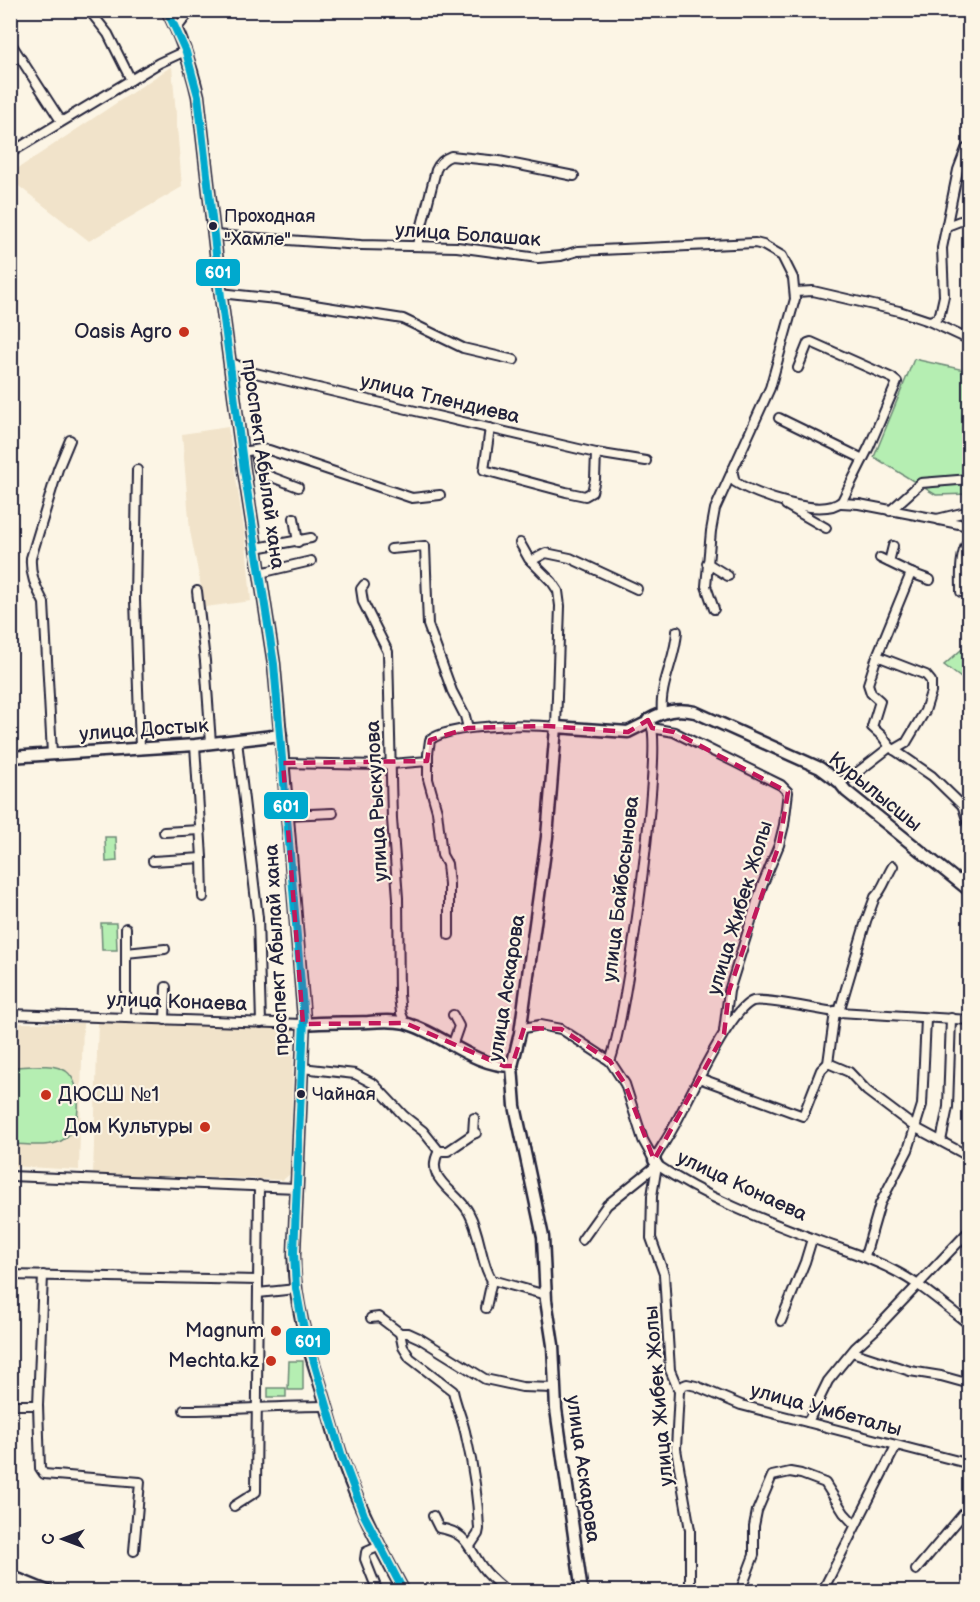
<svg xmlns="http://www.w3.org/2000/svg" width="980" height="1602" viewBox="0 0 980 1602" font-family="'Balsamiq Sans',sans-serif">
<rect width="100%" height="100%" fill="#fcf5e5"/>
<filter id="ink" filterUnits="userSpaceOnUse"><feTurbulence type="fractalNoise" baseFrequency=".0167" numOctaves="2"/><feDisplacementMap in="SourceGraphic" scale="12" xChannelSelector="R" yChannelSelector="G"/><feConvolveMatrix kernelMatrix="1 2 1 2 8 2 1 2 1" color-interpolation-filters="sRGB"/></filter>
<g filter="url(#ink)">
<g fill="#f1e3ca">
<path d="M172 66 182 187 89 241 11 180V173Z"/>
<path d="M228 427 246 542 251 601 205 607 190 531 182 434Z"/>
<path d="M98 1022 294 1028 290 1174 283 1180 93 1174Z"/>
<path d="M11 1023H83L79 1170 11 1166Z"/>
</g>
<g fill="#b5eeb2" stroke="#6c8876" stroke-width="1.5">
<path d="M914 359 969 371V494L936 495 874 457Z"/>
<path d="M969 643V684L944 665Z"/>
<path d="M105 837H116L117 861 106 862Z"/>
<path d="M101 923H116L117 950H102Z"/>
<path d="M11 1067C26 1067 52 1062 66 1071 84 1084 82 1131 61 1141 47 1148 26 1144 11 1144Z"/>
<path d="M289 1361H303V1390H288Z"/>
<rect x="268" y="1388" width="18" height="9"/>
</g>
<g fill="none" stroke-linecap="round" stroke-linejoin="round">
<g stroke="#22223b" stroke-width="12">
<g id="street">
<path d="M89 10 108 34 131 80"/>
<path d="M177 28 191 10"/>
<path d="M10 42 61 121"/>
<path d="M10 153 159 63 185 51"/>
<path d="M947 226 960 221 970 222"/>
<path d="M214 235 361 245 457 247 538 258 561 256 578 251 755 243 763 245 782 256 793 278 795 299 770 388 715 509 711 531 706 586 714 609"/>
<path d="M417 245 436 170C439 163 443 159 451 156L499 161 574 176"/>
<path d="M795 292 813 291 899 311 929 321 970 340"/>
<path d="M220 293 276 299 403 319 463 348 514 360"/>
<path d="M929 321 936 319 940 314 944 296 942 248 958 170 966 149 970 146"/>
<path d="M230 362 251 372 377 402 596 453 646 461"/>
<path d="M779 418 863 459"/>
<path d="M490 428 484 470 566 492 585 496 592 492 595 479 596 453"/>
<path d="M255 450 259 469 264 474 298 487"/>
<path d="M241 452 261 449 269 450 412 498 440 495"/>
<path d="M137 470 135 600 140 748"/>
<path d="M732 470 735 482C756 495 822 519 842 501L869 447 897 382 892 378 811 342 808 343 798 368"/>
<path d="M841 503 859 504 937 519 970 511"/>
<path d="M786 505 826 528"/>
<path d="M890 511 921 483 970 479"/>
<path d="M294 518 298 542"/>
<path d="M939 520 969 526 970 546"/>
<path d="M256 548 311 538"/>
<path d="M391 549 425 546 428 625 452 691 465 716 468 728"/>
<path d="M880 558 911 573 877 656 868 684 871 693 880 701 872 727 882 736 890 747 932 776 970 813"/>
<path d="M531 561 546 553 570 558 637 589"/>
<path d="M889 562 893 546"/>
<path d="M707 563 728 576"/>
<path d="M260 573 311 561"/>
<path d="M911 573 930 580"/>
<path d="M364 585 361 589 363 602 388 652 392 819 398 898 399 995 401 1013 405 1023"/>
<path d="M197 591 205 661 211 743"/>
<path d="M961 592C961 576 959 556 968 542"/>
<path d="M877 656 926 675 931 681V692L925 711 906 743 894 750"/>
<path d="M662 713C659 684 676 659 677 631"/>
<path d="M652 728 674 732 781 785 788 792 784 825 779 845 762 886 729 991 724 1031"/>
<path d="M237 741 258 918 261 1023"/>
<path d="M52 754 44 603C36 587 30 576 31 558L58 469 70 440"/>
<path d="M283 763 379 765 428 761"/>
<path d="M839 782 854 775 890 747"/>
<path d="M963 807 970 829"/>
<path d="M287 815 333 813"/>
<path d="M164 832 200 830"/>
<path d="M202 858 203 897"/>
<path d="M153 861 202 858 195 745"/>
<path d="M893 866C887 875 883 890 875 897L866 921 839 1012 970 1020"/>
<path d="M958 882 970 870"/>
<path d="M126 928V1018"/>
<path d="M449 935V884L447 864 442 855 437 811 428 779V754L430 740C450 724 530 724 556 727L560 606 558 591 552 582 529 559 520 543"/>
<path d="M126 953 165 949"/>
<path d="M10 1014 303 1024"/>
<path d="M165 1020 166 987"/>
<path d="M520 1033 524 1028 540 1025 561 1029 610 1061 625 1084 643 1140 654 1160C660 1149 667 1139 673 1128 687 1104 729 1009 753 1001 765 998 818 1010 835 1012L828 1063 821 1070 803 1116 699 1078"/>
<path d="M452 1046 459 1026 453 1015"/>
<path d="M610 1061C625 1027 663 751 651 724"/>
<path d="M828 1063 849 1072 867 1091 916 1128 970 1157"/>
<path d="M302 1068 355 1074 374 1084 404 1116 423 1131 439 1151C423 1180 457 1190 469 1213 481 1235 480 1262 492 1280L546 1295"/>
<path d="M473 1134 474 1118"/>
<path d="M941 1141 948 1107 951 1018"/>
<path d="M439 1151H448L473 1134 476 1133"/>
<path d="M657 1165 652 1196 651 1238 664 1274 670 1370 679 1391 676 1449 690 1530V1592"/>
<path d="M657 1165C704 1197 761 1219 814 1239 840 1249 866 1256 891 1269 920 1283 944 1305 970 1325"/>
<path d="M10 1176 297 1188"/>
<path d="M582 1240 607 1205 657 1165"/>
<path d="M865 1256 880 1204 908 1150 922 1105 926 1019"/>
<path d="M10 1275 258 1280"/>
<path d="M43 1275 38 1405 40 1468 44 1474 140 1482 134 1551"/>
<path d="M258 1293 296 1289"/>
<path d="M486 1308 492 1280"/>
<path d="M371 1318 379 1317 400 1333 403 1347 410 1358 453 1391C456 1406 463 1420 466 1436 473 1466 478 1498 479 1529L478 1534 470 1546"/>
<path d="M781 1321 805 1262 812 1239"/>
<path d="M400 1333H408L419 1338 485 1379 522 1387 554 1388"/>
<path d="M852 1352 910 1371 941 1376 970 1384"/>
<path d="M679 1391 682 1386 687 1384 696 1386 741 1405 970 1464"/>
<path d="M10 1405H38"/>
<path d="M184 1410C232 1410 278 1406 326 1406"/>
<path d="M808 1422 828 1381 855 1348 876 1329 970 1230"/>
<path d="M234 1506 256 1492 259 1185"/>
<path d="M433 1516 439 1528C465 1532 467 1544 480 1564 487 1575 498 1584 508 1592"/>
<path d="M916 1570 970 1506"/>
<path d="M378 1592 365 1559 366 1552 380 1546"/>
<path d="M740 1592 754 1555V1526L757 1511 772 1476 790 1472 801 1474 825 1483 844 1513 855 1525"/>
<path d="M822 1592 896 1446"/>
</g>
</g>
<g stroke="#22223b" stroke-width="15">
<g id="secondary">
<path d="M167 10C182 38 191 66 198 96L221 297 244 470 274 664 283 763 304 1019 294 1253C293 1300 307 1343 321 1387 329 1414 336 1441 345 1467 360 1510 382 1552 404 1592"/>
<path d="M648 720C664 711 677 708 695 712L820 768 839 782 846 791 970 891"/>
<path d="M10 757 195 745 281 735"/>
<path d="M835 1012H839"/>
<path d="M303 1024C325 1022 347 1023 368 1022 381 1021 393 1020 405 1023 442 1033 472 1066 512 1066"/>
<path d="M654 1160 657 1165"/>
<path d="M10 1576 49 1592"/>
<path d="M582 1592 556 1409 553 1345 546 1300 543 1237 515 1106 512 1066 520 1033 547 837 556 727 628 732 644 724"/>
</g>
</g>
<use href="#street" stroke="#fcf5e5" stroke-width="8"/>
<use href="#secondary" stroke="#fcf5e5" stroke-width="10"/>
<g stroke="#fcf5e5" stroke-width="12">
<path id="bus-1" d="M167 10 186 52 198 96 221 297 244 470 274 664 304 1019 294 1253 296 1288 302 1321 342 1457 364 1515 404 1592"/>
</g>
<use href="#bus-1" stroke="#00a9ce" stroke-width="8"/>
</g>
</g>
<path fill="#c2185b" fill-opacity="0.2" stroke="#c2185b" stroke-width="4.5" stroke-dasharray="12 8" stroke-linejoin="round" d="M648 720 652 728 674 732 788 792 779 845 729 991 724 1034 654 1160 625 1084 610 1061 561 1029 524 1028 512 1066H504L405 1023 303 1024 283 763 427 761 430 740 468 728 547 726 628 732Z"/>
<g fill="#22223b" stroke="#fcf5e5" stroke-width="2">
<circle cx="213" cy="226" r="5"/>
<circle cx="301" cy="1094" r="5"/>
</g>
<g fill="#c8321e" stroke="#fcf5e5" stroke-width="2">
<circle cx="184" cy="332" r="6"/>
<circle cx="46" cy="1095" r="6"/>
<circle cx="205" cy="1127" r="6"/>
<circle cx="276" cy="1331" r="6"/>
<circle cx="271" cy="1361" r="6"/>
</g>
<g text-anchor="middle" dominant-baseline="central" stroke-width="4.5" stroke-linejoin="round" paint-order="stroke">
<g font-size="18" fill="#22223b" stroke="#fcf5e5" text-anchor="start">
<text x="224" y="216">Проходная<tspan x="224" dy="23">"Хамле"</tspan></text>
<text x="312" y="1094">Чайная</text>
</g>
<g font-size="20" fill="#22223b" stroke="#fcf5e5">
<text transform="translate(468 235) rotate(4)">улица Болашак</text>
<text transform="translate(440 399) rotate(13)">улица Тлендиева</text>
<text transform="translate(263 464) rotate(82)">проспект Абылай хана</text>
<text transform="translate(144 730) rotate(-4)">улица Достык</text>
<text transform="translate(875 792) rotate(39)">Курылысшы</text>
<text transform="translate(377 801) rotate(-93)">улица Рыскулова</text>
<text transform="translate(621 889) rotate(-83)">улица Байбосынова</text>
<text transform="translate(740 908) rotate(-73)">улица Жибек Жолы</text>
<text transform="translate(277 950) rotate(-93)">проспект Абылай хана</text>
<text transform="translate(507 988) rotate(-81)">улица Аскарова</text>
<text transform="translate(177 1002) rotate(2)">улица Конаева</text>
<text transform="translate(742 1186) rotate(25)">улица Конаева</text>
<text transform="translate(659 1396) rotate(-95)">улица Жибек Жолы</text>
<text transform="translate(826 1410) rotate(15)">улица Умбеталы</text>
<text transform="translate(583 1469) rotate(82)">улица Аскарова</text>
</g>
<g font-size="20" fill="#22223b" stroke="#fcf5e5" text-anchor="end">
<text x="172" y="332">Oasis Agro</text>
<text x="58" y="1095" text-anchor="start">ДЮСШ №1</text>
<text x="193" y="1127">Дом Культуры</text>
<text x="264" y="1331">Magnum</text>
<text x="259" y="1361">Mechta.kz</text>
</g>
</g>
<g stroke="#fcf5e5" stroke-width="2">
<rect x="195" y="258" width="46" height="29" rx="6" fill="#00a9ce"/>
<rect x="263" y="791" width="46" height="29" rx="6" fill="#00a9ce"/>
<rect x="285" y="1327" width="46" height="29" rx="6" fill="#00a9ce"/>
</g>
<g font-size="16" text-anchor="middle" font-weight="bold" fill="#fff">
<text x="218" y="278">601</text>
<text x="286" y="812">601</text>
<text x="308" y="1347">601</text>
</g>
<rect width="980" height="1602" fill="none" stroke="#fcf5e5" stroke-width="36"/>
<rect x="18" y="18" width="944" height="1566" fill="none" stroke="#22223b" stroke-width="2" filter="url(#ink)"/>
<g transform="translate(63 1539) rotate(270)" stroke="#fcf5e5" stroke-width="4.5" paint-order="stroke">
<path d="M0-4.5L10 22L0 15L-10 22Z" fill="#22223b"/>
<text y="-9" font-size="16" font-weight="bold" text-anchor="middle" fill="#22223b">С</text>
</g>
</svg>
